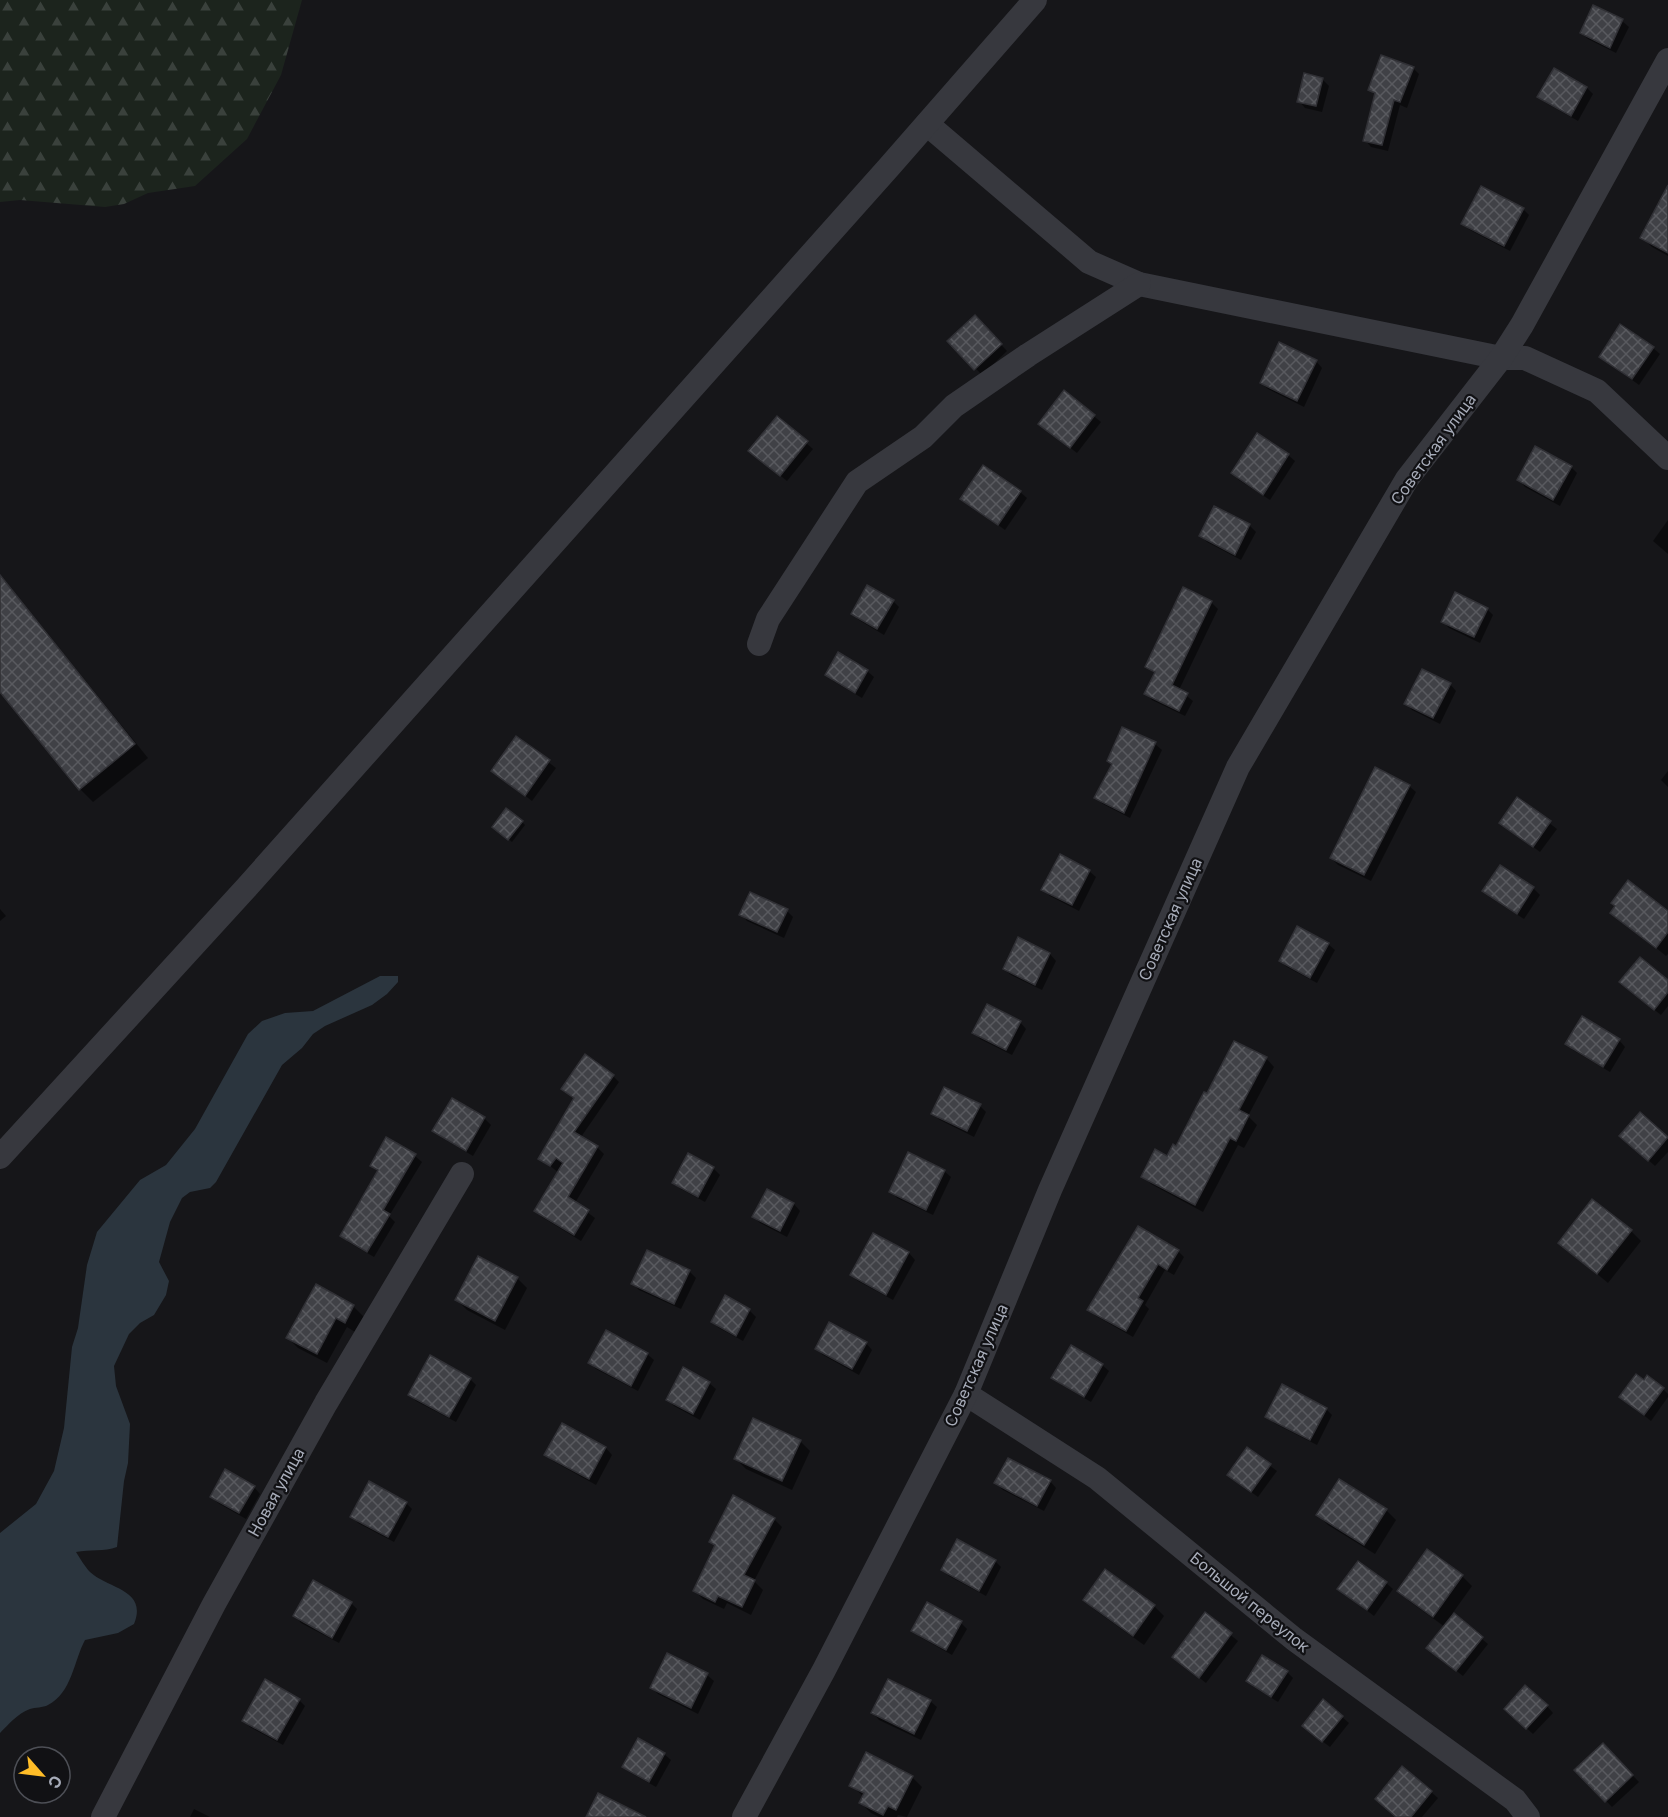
<svg xmlns="http://www.w3.org/2000/svg" width="1668" height="1817" viewBox="0 0 1668 1817" font-family="Inter,sans-serif">
<defs>
<pattern id="forest-firs" width="22" height="20" patternUnits="userSpaceOnUse" patternTransform="scale(1.5)"><rect width="22" height="20" fill="#1c241d"/><path d="M5 1l3.5 6h-7zM16 11l3.5 6h-7z" fill="#3a413c"/></pattern>
<pattern id="building-cross-hatch" width="8" height="8" patternUnits="userSpaceOnUse" patternTransform="scale(1.5)"><rect width="8" height="8" fill="#404146"/><path d="M0 0l8 8M0 8l8-8" fill="none" stroke="#595a5f"/></pattern>
</defs>
<rect width="100%" height="100%" fill="#161619"/>
<path fill="url(#forest-firs)" d="M0 0H302L281 75 247 139 195 186 148 193 124 204 105 207 20 200 0 202Z"/>
<path fill="#2b353e" d="M380 976H398V982L387 994 372 1005 325 1026 313 1034 302 1048 282 1065 216 1182 210 1188 190 1192 182 1198 170 1222 159 1262 169 1281 166 1295 154 1315 140 1323 129 1334 114 1366 116 1386 130 1424 128 1463 124 1481 117 1547C104 1552 90 1549 76 1552 80 1558 85 1567 90 1572 108 1589 148 1589 134 1624L118 1633 85 1640C74 1660 72 1693 48 1705 43 1708 35 1707 30 1709 17 1714 9 1724 0 1733V1533L36 1504 54 1471 64 1428 72 1347 78 1328 87 1265 97 1232 140 1180 166 1165 195 1129 248 1034 262 1021 285 1013 313 1011Z"/>
<g fill="#0007">
<path d="M1622 21 1629 27 1616 53 1588 39 1581 33Z"/>
<path d="M1413 68 1419 74 1407 108 1400 105 1388 151 1371 147 1365 140 1376 96 1370 90Z"/>
<path d="M1554 70 1587 88 1593 94 1578 121 1546 103 1539 97Z"/>
<path d="M1322 79 1329 86 1322 112 1305 108 1299 101Z"/>
<path d="M1668 189V256L1652 247 1642 237Z"/>
<path d="M1523 209 1529 215 1510 251 1470 230 1463 224Z"/>
<path d="M975 317 1007 351 982 375 949 341Z"/>
<path d="M1653 348 1660 354 1639 385 1601 357Z"/>
<path d="M1316 361 1322 368 1304 407 1268 389 1261 383Z"/>
<path d="M1064 392 1101 422 1077 453 1047 430Z"/>
<path d="M777 418 813 449 787 481 757 457Z"/>
<path d="M1288 455 1295 461 1270 500 1239 480 1233 473Z"/>
<path d="M1571 467 1577 473 1560 506 1525 487 1519 480Z"/>
<path d="M1020 492 1027 498 1005 530 962 499Z"/>
<path d="M1215 508 1250 526 1256 532 1241 560 1207 542 1201 536Z"/>
<path d="M1668 520V554L1653 541Z"/>
<path d="M0 575 148 758 93 802 80 789 0 689Z"/>
<path d="M1184 589 1212 603 1218 609 1179 690 1193 701 1185 716 1152 700 1146 693 1156 674 1147 667Z"/>
<path d="M893 601 899 607 884 635 859 620 853 614Z"/>
<path d="M1487 609 1493 615 1480 643 1449 628 1443 622Z"/>
<path d="M867 671 874 677 862 698 833 681 826 674Z"/>
<path d="M1450 684 1456 691 1440 724 1412 710 1406 703Z"/>
<path d="M517 738 556 768 532 801 493 771Z"/>
<path d="M1155 744 1162 750 1130 818 1103 804 1096 798 1113 765 1109 761Z"/>
<path d="M1668 771V787L1661 780Z"/>
<path d="M1409 786 1416 792 1371 881 1338 865 1331 858Z"/>
<path d="M1518 799 1557 829 1540 852 1501 823Z"/>
<path d="M522 822 525 825 512 842 497 830Z"/>
<path d="M1500 867 1533 888 1540 895 1524 919 1491 898 1484 891Z"/>
<path d="M1089 871 1096 877 1079 911 1050 896 1043 889Z"/>
<path d="M0 909 6 916 0 921Z"/>
<path d="M787 911 793 917 784 938 747 921 741 914Z"/>
<path d="M1612 912 1668 913V954L1666 956Z"/>
<path d="M1019 939 1050 954 1056 961 1042 990 1011 975 1004 969Z"/>
<path d="M1328 944 1335 950 1317 983 1287 967 1280 961Z"/>
<path d="M1668 981V1006L1661 1015 1628 989Z"/>
<path d="M1020 1022 1026 1029 1012 1055 980 1039 974 1032Z"/>
<path d="M1619 1040 1625 1047 1610 1072 1573 1050 1567 1044Z"/>
<path d="M1266 1058 1274 1067 1248 1116 1257 1125 1244 1148 1238 1145 1203 1212 1151 1184 1143 1176 1168 1158 1177 1148 1208 1095Z"/>
<path d="M613 1076 619 1082 581 1137 597 1147 604 1154 575 1203 595 1218 581 1241 542 1217 535 1211 559 1173 540 1158 576 1100 562 1088Z"/>
<path d="M452 1100 484 1118 491 1125 473 1156 441 1137 434 1131Z"/>
<path d="M980 1106 986 1112 974 1137 940 1120 933 1114Z"/>
<path d="M1640 1114 1668 1139V1152L1655 1166 1628 1142Z"/>
<path d="M387 1139 415 1156 422 1162 389 1216 395 1222 374 1257 348 1242 342 1235 379 1172 372 1165Z"/>
<path d="M689 1155 713 1168 720 1175 705 1202 681 1189 674 1183Z"/>
<path d="M944 1171 951 1177 933 1215 897 1198 891 1191Z"/>
<path d="M767 1191 794 1204 800 1211 787 1237 760 1223 754 1217Z"/>
<path d="M1631 1231 1641 1241 1608 1283 1560 1243Z"/>
<path d="M874 1235 909 1253 915 1260 893 1300 858 1281 852 1275Z"/>
<path d="M1178 1251 1184 1257 1174 1275 1165 1270 1145 1305 1149 1309 1133 1337 1096 1316 1089 1309Z"/>
<path d="M689 1271 696 1278 681 1309 639 1290 633 1284Z"/>
<path d="M517 1278 527 1288 505 1330 467 1310 457 1300Z"/>
<path d="M316 1286 354 1307 364 1317 355 1332 347 1327 327 1363 298 1348 288 1338Z"/>
<path d="M749 1310 756 1317 743 1341 719 1328 712 1322Z"/>
<path d="M866 1343 872 1350 859 1375 823 1355 817 1349Z"/>
<path d="M647 1354 654 1360 638 1391 596 1369 590 1363Z"/>
<path d="M1102 1365 1109 1371 1091 1402 1060 1384 1053 1378Z"/>
<path d="M470 1379 476 1385 456 1422 416 1401 410 1394Z"/>
<path d="M709 1383 716 1389 700 1420 674 1406 668 1400Z"/>
<path d="M1663 1389 1668 1394V1397L1651 1421 1621 1397Z"/>
<path d="M1326 1409 1332 1415 1317 1445 1274 1423 1267 1417Z"/>
<path d="M562 1425 606 1448 612 1455 596 1485 553 1461 546 1455Z"/>
<path d="M800 1441 810 1451 792 1490 746 1469 736 1459Z"/>
<path d="M1248 1449 1277 1471 1258 1497 1236 1481Z"/>
<path d="M1050 1481 1056 1488 1044 1511 1003 1490 996 1483Z"/>
<path d="M254 1487 260 1494 246 1519 218 1503 211 1496Z"/>
<path d="M406 1503 412 1509 394 1542 358 1523 352 1516Z"/>
<path d="M1386 1510 1396 1520 1375 1554 1328 1525 1318 1515Z"/>
<path d="M774 1519 782 1527 754 1581 763 1590 751 1615 727 1603 724 1609 703 1599 695 1591 716 1547 710 1541Z"/>
<path d="M1427 1551 1462 1576 1472 1586 1452 1614 1488 1644 1463 1676 1435 1654 1445 1627 1409 1601 1399 1591Z"/>
<path d="M995 1561 1001 1567 986 1596 949 1576 943 1569Z"/>
<path d="M1105 1571 1154 1606 1164 1616 1144 1645 1095 1610 1085 1600Z"/>
<path d="M1386 1583 1393 1589 1374 1616 1339 1589Z"/>
<path d="M351 1603 357 1609 339 1643 301 1623 295 1616Z"/>
<path d="M1206 1615 1238 1641 1206 1683 1180 1663Z"/>
<path d="M961 1623 967 1629 952 1655 920 1637 913 1630Z"/>
<path d="M668 1655 707 1675 714 1681 698 1714 658 1694 652 1688Z"/>
<path d="M1287 1672 1293 1678 1278 1702 1254 1687 1248 1680Z"/>
<path d="M299 1700 305 1706 283 1745 250 1727 244 1721Z"/>
<path d="M930 1701 937 1707 921 1740 879 1720 873 1713Z"/>
<path d="M1547 1706 1553 1713 1533 1734 1512 1715Z"/>
<path d="M1342 1717 1349 1723 1330 1747 1310 1732Z"/>
<path d="M1603 1745 1639 1782 1612 1807 1576 1770Z"/>
<path d="M664 1754 671 1760 656 1787 631 1773 624 1767Z"/>
<path d="M1403 1768 1438 1798 1422 1817H1397Z"/>
<path d="M912 1777 922 1787 907 1817 898 1815 897 1817H879L871 1813 861 1803 864 1797 851 1785Z"/>
<path d="M194 1809 210 1817H190Z"/>
</g>
<g fill="url(#building-cross-hatch)" stroke="#303035" stroke-width="1.5">
<path d="M1593 5 1623 19 1610 48 1580 33Z"/>
<path d="M1381 55 1414 67 1400 102 1394 100 1382 145 1363 141 1375 93 1368 90Z"/>
<path d="M1554 68 1587 87 1571 116 1537 97Z"/>
<path d="M1304 73 1323 78 1316 106 1297 102Z"/>
<path d="M1668 185V253L1640 238Z"/>
<path d="M1481 186 1524 208 1504 246 1461 224Z"/>
<path d="M975 315 1002 344 974 370 947 341Z"/>
<path d="M1620 324 1654 347 1632 379 1599 357Z"/>
<path d="M1279 342 1317 360 1297 401 1260 383Z"/>
<path d="M1064 390 1095 415 1070 448 1038 424Z"/>
<path d="M777 416 808 441 780 476 748 451Z"/>
<path d="M1257 433 1289 454 1263 495 1231 473Z"/>
<path d="M1535 446 1572 466 1553 500 1517 480Z"/>
<path d="M983 465 1021 491 998 525 960 499Z"/>
<path d="M1214 506 1250 524 1235 555 1199 536Z"/>
<path d="M0 575 135 744 79 790 0 692Z"/>
<path d="M867 585 894 600 877 629 851 614Z"/>
<path d="M1183 587 1212 601 1172 685 1188 693 1179 711 1144 694 1155 672 1145 667Z"/>
<path d="M1455 592 1488 608 1474 637 1441 622Z"/>
<path d="M838 652 868 670 855 693 825 675Z"/>
<path d="M1422 669 1451 683 1433 718 1404 704Z"/>
<path d="M1122 727 1156 742 1124 813 1094 798 1112 764 1107 761Z"/>
<path d="M516 736 550 760 525 796 491 771Z"/>
<path d="M1375 767 1410 785 1364 875 1330 858Z"/>
<path d="M1517 797 1551 821 1533 847 1499 823Z"/>
<path d="M506 808 523 821 508 840 492 827Z"/>
<path d="M1060 854 1090 870 1072 905 1041 890Z"/>
<path d="M1500 865 1534 887 1517 914 1482 891Z"/>
<path d="M1628 880 1668 911V932L1656 948 1610 913 1615 906 1611 903Z"/>
<path d="M750 892 788 909 777 932 739 915Z"/>
<path d="M1297 926 1329 943 1310 978 1279 961Z"/>
<path d="M1018 937 1050 953 1035 985 1003 969Z"/>
<path d="M1640 957 1668 980V992L1654 1010 1619 982Z"/>
<path d="M987 1004 1021 1021 1006 1050 972 1033Z"/>
<path d="M1582 1016 1620 1039 1603 1067 1565 1044Z"/>
<path d="M1234 1041 1267 1057 1239 1110 1249 1115 1236 1141 1230 1138 1195 1205 1141 1177 1155 1149 1167 1156 1173 1144 1176 1146 1204 1092 1207 1093Z"/>
<path d="M585 1054 614 1075 574 1132 598 1146 568 1197 589 1210 574 1235 534 1211 563 1163 556 1158 550 1166 538 1159 574 1098 561 1089Z"/>
<path d="M944 1087 981 1104 967 1131 931 1114Z"/>
<path d="M452 1098 485 1117 466 1151 432 1131Z"/>
<path d="M1640 1112 1668 1137 1648 1161 1619 1136Z"/>
<path d="M386 1137 416 1154 383 1210 390 1214 367 1252 340 1236 378 1170 370 1166Z"/>
<path d="M908 1152 945 1170 926 1210 889 1192Z"/>
<path d="M688 1153 714 1167 698 1197 672 1183Z"/>
<path d="M767 1189 794 1203 780 1231 752 1217Z"/>
<path d="M1592 1199 1632 1230 1597 1274 1558 1243Z"/>
<path d="M1138 1226 1179 1250 1167 1270 1158 1264 1138 1298 1143 1301 1126 1331 1087 1310Z"/>
<path d="M873 1233 909 1252 886 1295 850 1275Z"/>
<path d="M647 1250 690 1270 674 1304 631 1284Z"/>
<path d="M478 1256 518 1277 495 1321 455 1300Z"/>
<path d="M316 1284 354 1305 345 1323 336 1318 317 1354 286 1338Z"/>
<path d="M725 1295 750 1309 736 1336 711 1322Z"/>
<path d="M829 1322 867 1342 852 1369 815 1349Z"/>
<path d="M606 1330 648 1353 631 1386 588 1363Z"/>
<path d="M1071 1345 1103 1364 1084 1397 1051 1378Z"/>
<path d="M430 1355 471 1378 449 1417 408 1395Z"/>
<path d="M683 1367 710 1382 693 1414 666 1400Z"/>
<path d="M1636 1374 1644 1380 1647 1375 1664 1388 1644 1415 1619 1397Z"/>
<path d="M1282 1384 1327 1408 1310 1440 1265 1417Z"/>
<path d="M753 1418 801 1440 782 1481 734 1459Z"/>
<path d="M562 1423 606 1447 589 1479 544 1455Z"/>
<path d="M1247 1447 1271 1464 1251 1492 1227 1475Z"/>
<path d="M1008 1458 1051 1480 1037 1506 994 1483Z"/>
<path d="M225 1469 255 1486 239 1513 210 1497Z"/>
<path d="M1339 1479 1387 1509 1364 1545 1316 1515Z"/>
<path d="M369 1481 407 1502 388 1537 350 1517Z"/>
<path d="M733 1495 775 1518 744 1575 755 1580 742 1607 718 1596 715 1602 693 1591 715 1545 709 1542Z"/>
<path d="M957 1539 996 1560 979 1591 941 1570Z"/>
<path d="M1427 1549 1463 1575 1433 1617 1397 1591Z"/>
<path d="M1358 1561 1387 1582 1367 1610 1337 1589Z"/>
<path d="M1105 1569 1155 1605 1133 1636 1083 1600Z"/>
<path d="M313 1580 352 1602 332 1638 293 1616Z"/>
<path d="M927 1602 962 1621 946 1650 911 1631Z"/>
<path d="M1205 1612 1232 1633 1199 1678 1172 1657Z"/>
<path d="M1454 1613 1483 1637 1456 1671 1426 1648Z"/>
<path d="M667 1653 708 1673 691 1708 650 1688Z"/>
<path d="M1262 1655 1288 1671 1271 1697 1246 1681Z"/>
<path d="M265 1679 300 1699 277 1740 242 1721Z"/>
<path d="M888 1679 931 1700 914 1734 871 1713Z"/>
<path d="M1525 1685 1548 1705 1526 1729 1504 1709Z"/>
<path d="M1323 1699 1343 1716 1322 1742 1302 1726Z"/>
<path d="M638 1738 665 1753 649 1782 622 1767Z"/>
<path d="M1603 1743 1633 1775 1605 1802 1574 1770Z"/>
<path d="M866 1752 913 1776 896 1810 888 1806 883 1815 859 1803 864 1793 849 1786Z"/>
<path d="M1402 1766 1432 1791 1411 1817H1396L1375 1799Z"/>
<path d="M598 1793 646 1817H586Z"/>
</g>
<g fill="none" stroke-linecap="round" stroke-linejoin="round">
<g stroke="#37383e" stroke-width="24">
<path d="M927 124 1089 262 1139 284 1501 358H1525L1597 391 1668 458"/>
<path d="M759 644 768 619 857 482 923 437 954 406 1028 355 1139 284"/>
<path d="M0 1157 247 887 889 167 1035 0"/>
<path d="M966 1394 1097 1478 1294 1639 1515 1800 1528 1817"/>
<path d="M103 1817 214 1604 326 1403 462 1174"/>
<path d="M744 1817 824 1670 966 1394 1050 1190 1238 767 1407 479 1501 358 1522 325 1668 60"/>
</g>
</g>
<g text-anchor="middle" dominant-baseline="central" stroke-width="4.5" stroke-linejoin="round" paint-order="stroke">
<g font-size="16" fill="#a7acb9" stroke="#111114">
<text transform="translate(1433 449) rotate(-54)">Советская улица</text>
<text transform="translate(1170 919) rotate(-66)">Советская улица</text>
<text transform="translate(976 1365) rotate(-66)">Советская улица</text>
<text transform="translate(276 1492) rotate(-61)">Новая улица</text>
<text transform="translate(1250 1602) rotate(39)">Большой переулок</text>
</g>
</g>
<g transform="translate(42 1775) rotate(118)"><circle r="28" fill="#111114" stroke="#4d4f56" stroke-width="1.5"/>
<path d="M0-4.5L10 22L0 15L-10 22Z" fill="#ffbd28"/>
<text y="-9" font-size="16" font-weight="bold" text-anchor="middle" fill="#a7acb9">С</text>
</g>
</svg>
